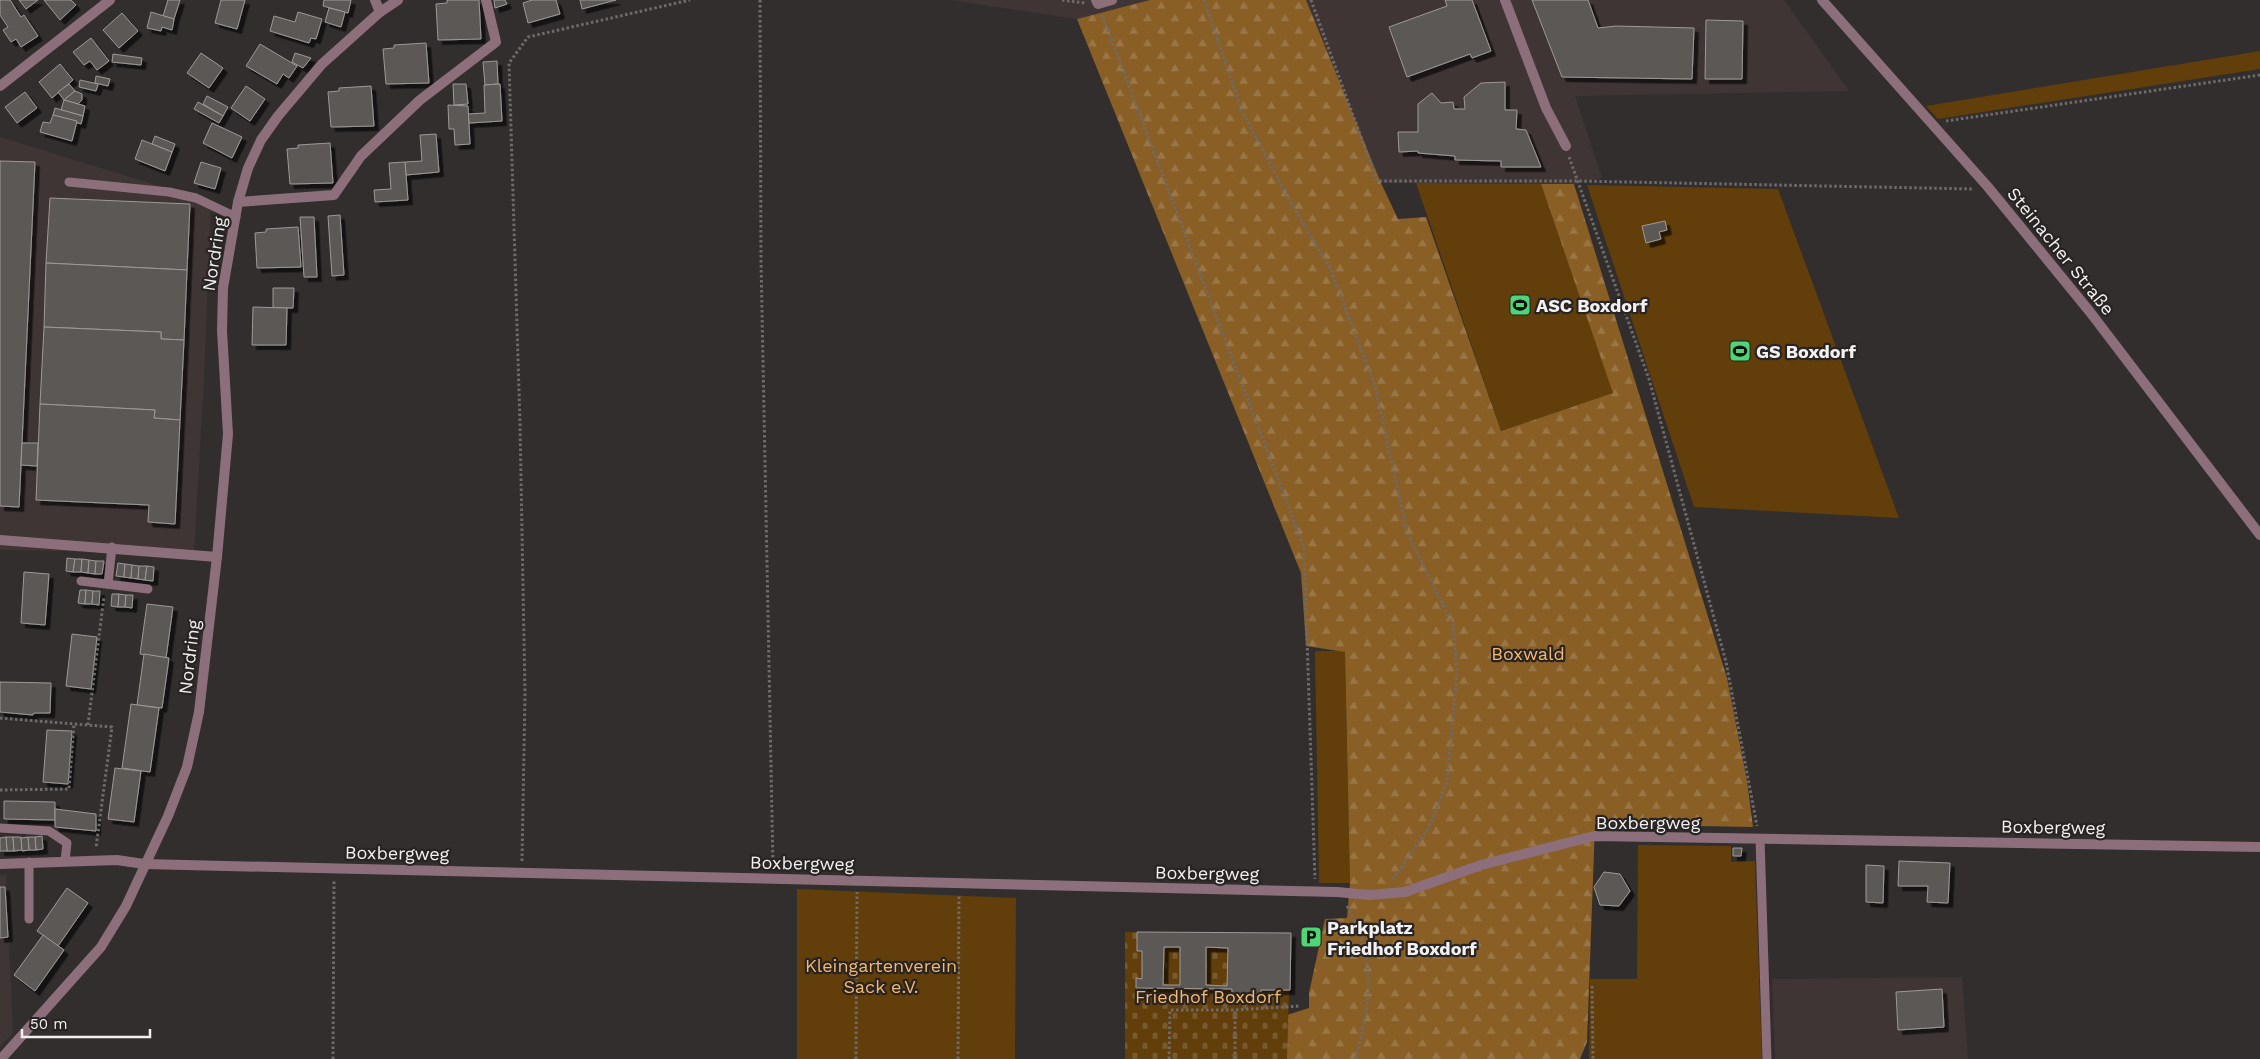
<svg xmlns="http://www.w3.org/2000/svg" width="2260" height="1059" viewBox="0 0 2260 1059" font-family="'Work Sans',sans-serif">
<defs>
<pattern id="forest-firs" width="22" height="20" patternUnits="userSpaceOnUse" patternTransform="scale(1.25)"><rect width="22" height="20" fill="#895f26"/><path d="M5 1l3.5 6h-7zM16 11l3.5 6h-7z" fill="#9a7646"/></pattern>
<pattern id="cemetery-stones" width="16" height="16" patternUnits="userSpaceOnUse" patternTransform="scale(1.25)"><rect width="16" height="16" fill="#613e0a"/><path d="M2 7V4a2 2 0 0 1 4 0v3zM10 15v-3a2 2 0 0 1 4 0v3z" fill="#785a2e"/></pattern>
<filter id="shadow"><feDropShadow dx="4.5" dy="4.5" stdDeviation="0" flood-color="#0009"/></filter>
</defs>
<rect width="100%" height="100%" fill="#322e2e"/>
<g fill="#403535">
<path d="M950 0H1150L1077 19Z"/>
<path d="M1306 0H1784L1849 91 1575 96 1602 178 1574 184 1381 183Z"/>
<path d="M0 137 211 202 204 379 194 553 0 550Z"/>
<path d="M6 874 13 1033 0 1047V875Z"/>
<path d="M1962 977 1968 1059H1775L1772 979Z"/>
</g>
<g fill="#613e0a">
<path d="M2260 51V69L1938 119 1926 106Z"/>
<path d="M1416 183 1541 184 1614 393 1501 431Z"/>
<path d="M1587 185 1778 189 1899 518 1694 507Z"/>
<path d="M1315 651H1345L1350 883H1319Z"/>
<path d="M1638 845 1731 846V862L1755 861 1762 1059H1589L1590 979H1637Z"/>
<path d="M797 889 1016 898 1015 1059H797Z"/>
</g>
<path fill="url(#forest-firs)" d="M1150 0H1306L1381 183 1398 219 1426 217 1501 431 1613 393 1541 184H1574L1727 678 1747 781 1753 827 1595 824 1587 1042 1580 1059H1287V1015L1309 1008V993L1325 919 1347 918 1350 883 1345 652 1306 646 1301 573 1077 19Z"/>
<path fill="url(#cemetery-stones)" d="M1125 932 1291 933 1287 1059H1125Z"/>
<g fill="#5c5857" stroke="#9d9997" fill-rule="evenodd" filter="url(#shadow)">
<path d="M0 0H10L21 17 24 15 38 36 21 47 16 39 11 42 3 30 8 27 0 15Z"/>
<path d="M19 0H38L26 9Z"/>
<path d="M44 0H71L76 5 60 20Z"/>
<path d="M168 0H180L174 19 163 16Z"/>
<path d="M221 0H245L237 29 215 23Z"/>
<path d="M324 0H351L348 13 323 6Z"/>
<path d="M447 0H479L481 39 438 40 436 4 447 3Z"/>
<path d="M494 0H505L507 4 495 8Z"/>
<path d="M556 0 560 14 528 23 523 3 532 0Z"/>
<path d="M580 0H616L582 9Z"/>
<path d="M1445 0H1472L1491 51 1472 58 1470 54 1407 77 1389 27 1447 6Z"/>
<path d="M1532 0H1588L1598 28 1616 26 1694 28 1692 79 1562 77Z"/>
<path d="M329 8 345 12 341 27 325 22Z"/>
<path d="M151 12 174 19 172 30 162 27 161 31 147 28Z"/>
<path d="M298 12 322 19 316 39 311 38 309 43 270 31 274 16 295 22Z"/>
<path d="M122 13 138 31 119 48 103 30Z"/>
<path d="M1706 20 1743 21 1742 79H1705Z"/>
<path d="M91 38 109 61 97 70 90 61 84 65 73 52Z"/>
<path d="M426 43 429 83 386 84 383 49 394 48V45Z"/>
<path d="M260 44 297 66 289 78 283 74 277 84 246 66Z"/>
<path d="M201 53 223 68 209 88 187 73Z"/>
<path d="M295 53 311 58 303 68 292 62Z"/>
<path d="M113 54 142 58 141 65 112 62Z"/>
<path d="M497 61 498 84 485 85 483 62Z"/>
<path d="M60 64 73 80 52 98 39 82Z"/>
<path d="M96 76 110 79 108 86 95 83Z"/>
<path d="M80 80 98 84 96 91 79 87Z"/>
<path d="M1505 82V110H1517L1516 129 1526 130 1541 167H1501V161L1455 160V156L1418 153V151L1399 152 1398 132H1418V104L1432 93 1441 103 1453 102 1454 109H1465L1464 97 1481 83Z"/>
<path d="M69 84 75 91 64 100 58 92Z"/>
<path d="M453 84H466L468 104 454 105Z"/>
<path d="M500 84 502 121 469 123 468 114 485 113 484 85Z"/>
<path d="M246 86 265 99 250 121 231 108Z"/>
<path d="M371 86 374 126 331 127 328 92 339 91V88Z"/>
<path d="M75 91 82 94V100L78 104 64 100Z"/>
<path d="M25 92 37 108 17 123 5 107Z"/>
<path d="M207 96 228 107 223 116 203 104Z"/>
<path d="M64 100 85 106 83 116 61 110Z"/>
<path d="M198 102 223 116 219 123 194 109Z"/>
<path d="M448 105 468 106 470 144 455 145 454 129H449Z"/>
<path d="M55 108 83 116 81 124 53 115Z"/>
<path d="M53 115 77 121 72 141 40 132 43 122 50 123Z"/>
<path d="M212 123 242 137 232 158 203 143Z"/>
<path d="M436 134 439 172 406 175 405 162 422 161 420 135Z"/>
<path d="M155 136 175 144 172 152 152 144Z"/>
<path d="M142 140 172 152 165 171 135 159Z"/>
<path d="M330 143 333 183 290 184 287 149 298 148V145Z"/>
<path d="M0 161 35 162 19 507 0 506Z"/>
<path d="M201 162 221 168 215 189 194 183Z"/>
<path d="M405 162 408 200 375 202 374 190 391 189 389 163Z"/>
<path d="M50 198 190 204 187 270 46 263Z"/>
<path d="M340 215 344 275 332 276 328 216Z"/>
<path d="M300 217H314L317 277H304Z"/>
<path d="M1665 221 1667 230 1659 232 1661 239 1646 243 1642 226Z"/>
<path d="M298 227 301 267 257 268 255 233 266 232V229Z"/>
<path d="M46 263 187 270 184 340 161 339V332L44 327Z"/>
<path d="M273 288H294L293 308H273Z"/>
<path d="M253 307 287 308 286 345H252Z"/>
<path d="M44 327 161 332V339L184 340 180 420 154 418 155 410 40 404Z"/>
<path d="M40 404 155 410 154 418 180 420 175 524 148 522 149 505 36 500Z"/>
<path d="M22 443H38L37 466 21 465Z"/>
<path d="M67 558 75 559 73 572 66 571Z"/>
<path d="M75 559H82L81 572H73Z"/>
<path d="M82 559 89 560 88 573 81 572Z"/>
<path d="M89 560 96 561 95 574 88 573Z"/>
<path d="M96 561H104L102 574H95Z"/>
<path d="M118 563 125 564 124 577 116 576Z"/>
<path d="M125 564 132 565 131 578 124 577Z"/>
<path d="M132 565 139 566 138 579 131 578Z"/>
<path d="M139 566H147L145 580 138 579Z"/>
<path d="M147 566 154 567 153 581 145 580Z"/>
<path d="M24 572 49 574 45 625 21 623Z"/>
<path d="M80 590H86L85 604 78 603Z"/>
<path d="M86 590 93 591 92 604H85Z"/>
<path d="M93 591H100L99 605 92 604Z"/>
<path d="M112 594H119L118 607 111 606Z"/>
<path d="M119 594 126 595 125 607H118Z"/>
<path d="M126 595H133L132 608 125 607Z"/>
<path d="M147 604 173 607 166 658 140 654Z"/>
<path d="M72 634 97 637 91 689 66 686Z"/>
<path d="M144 654 169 658 162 708 137 705Z"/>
<path d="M0 682 51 683 50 713H34L33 715 0 712Z"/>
<path d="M131 704 159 708 150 772 122 768Z"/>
<path d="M47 730 72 731 68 784 43 782Z"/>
<path d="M115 768 141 771 134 822 108 819Z"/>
<path d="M4 801 55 802V820L4 819Z"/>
<path d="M55 809 96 814V831L55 827Z"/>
<path d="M42 836 43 849 36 850 35 837Z"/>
<path d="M6 837H13L14 851H7Z"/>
<path d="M6 837 7 851H0V838Z"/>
<path d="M13 837H21L22 850 14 851Z"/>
<path d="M28 837H35L36 850H29Z"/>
<path d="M28 837 29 850 22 851 21 838Z"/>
<path d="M1733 848H1742L1741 856H1733Z"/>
<path d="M1899 861 1950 863 1948 903 1927 902 1928 886H1898Z"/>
<path d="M1866 865 1884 866 1883 903 1866 902Z"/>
<path d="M1604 872 1620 874 1630 891 1619 906 1600 905 1594 887Z"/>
<path d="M0 887H5L8 937 0 938Z"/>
<path d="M67 888 88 903 58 946 37 931Z"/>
<path d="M1137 932 1291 933 1290 990H1261V997L1232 996V989L1136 988V978L1142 979V951H1137ZM1164 947H1180V985H1163ZM1206 947 1228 948 1227 986 1206 985Z"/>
<path d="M43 935 64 950 35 991 14 975Z"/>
<path d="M1942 989 1944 1027 1898 1030 1896 992Z"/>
</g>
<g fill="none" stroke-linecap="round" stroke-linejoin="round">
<g stroke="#6e6b6b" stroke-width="3" stroke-dasharray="2.5 2.5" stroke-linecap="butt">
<path d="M760 0 761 260 773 867"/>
<path d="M1062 0 1085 3"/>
<path d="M1204 0 1243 113 1291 203 1331 270 1376 389 1407 533 1453 625 1457 673 1447 782 1428 829 1393 879"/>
<path d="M1311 0 1377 181H1578L1973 189"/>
<path d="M1102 15 1304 548 1315 879"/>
<path d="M1946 121 2260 75"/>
<path d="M1569 157 1649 379 1726 662 1757 826"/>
<path d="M0 718 112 727 96 848"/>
<path d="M88 725 104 596"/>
<path d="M0 790 69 789 74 724"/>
<path d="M522 861 525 694 520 424 509 63 528 37 690 0"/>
<path d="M1347 906C1376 959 1372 1003 1355 1059"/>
<path d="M1592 986 1593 1059"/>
<path d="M333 1059 334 880"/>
<path d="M856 1059 857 892"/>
<path d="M958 1059 959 895"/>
<path d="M1169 1059 1170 1010H1235L1300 1006"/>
<path d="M1235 1059V1010"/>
</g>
<g stroke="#8d6f7b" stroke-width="9">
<path d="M69 182 169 192 196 198 236 217"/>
<path d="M81 581 148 589"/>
<path d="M108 584 112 547"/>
<path d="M0 828 49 831 67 843 65 861"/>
<path d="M1760 839 1767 1059"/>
<path d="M29 862V919"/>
</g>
<g stroke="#8d6f7b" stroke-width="10">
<path d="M375 0 380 12"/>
<path d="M1096 0 1098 4 1112 0"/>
<path d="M1505 0 1546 108 1566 146"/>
<path d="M1822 0 1988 187 2090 312 2260 535"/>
<path d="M0 86 110 0"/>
<path d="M238 202 334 195 361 156 420 100 496 42 486 0"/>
<path d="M0 540 217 557"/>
<path d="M0 864 117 860 144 864 1337 892 1370 895 1405 892 1481 865 1594 836 2260 847"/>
<path d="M1 1059 101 947 126 906 168 816 187 767 199 712 217 557 228 434 222 331 223 288 238 202 248 168 261 140 278 116 322 64 380 12 398 0"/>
</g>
</g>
<defs>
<g id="stadium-square" transform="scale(1.125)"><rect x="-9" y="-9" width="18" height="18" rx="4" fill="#4ed675" stroke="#282424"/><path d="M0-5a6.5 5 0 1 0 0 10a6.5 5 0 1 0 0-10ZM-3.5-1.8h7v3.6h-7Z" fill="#111"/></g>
<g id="parking-square" transform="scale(1.125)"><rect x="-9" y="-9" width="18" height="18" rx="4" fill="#4ed675" stroke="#282424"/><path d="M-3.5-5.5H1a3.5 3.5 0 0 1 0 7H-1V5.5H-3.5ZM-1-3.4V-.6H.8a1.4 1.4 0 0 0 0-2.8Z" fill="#111"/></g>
</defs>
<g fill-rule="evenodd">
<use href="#stadium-square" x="1520" y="305"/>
<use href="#stadium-square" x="1740" y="351"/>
<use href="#parking-square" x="1311" y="937"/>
</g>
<g text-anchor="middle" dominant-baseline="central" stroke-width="4.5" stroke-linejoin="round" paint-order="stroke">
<g font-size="18" fill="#f2f0f0" stroke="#282424">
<text transform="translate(2061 251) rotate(51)">Steinacher Straße</text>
<text transform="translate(214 254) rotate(-81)">Nordring</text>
<text transform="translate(189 657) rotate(-83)">Nordring</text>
<text x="1648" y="822">Boxbergweg</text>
<text transform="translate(2053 827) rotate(1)">Boxbergweg</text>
<text transform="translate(397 853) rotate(1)">Boxbergweg</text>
<text transform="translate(802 863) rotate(1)">Boxbergweg</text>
<text transform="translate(1207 873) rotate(1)">Boxbergweg</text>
</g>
<g font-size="18" font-weight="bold" fill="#f2f0f0" stroke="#282424" text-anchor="start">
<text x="1536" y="305">ASC Boxdorf</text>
<text x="1756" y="351">GS Boxdorf</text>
<text x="1327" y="927">Parkplatz<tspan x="1327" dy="21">Friedhof Boxdorf</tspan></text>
</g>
<g font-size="18" fill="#f7b869" stroke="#282424">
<text x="1528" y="653">Boxwald</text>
<text x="881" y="965">Kleingartenverein<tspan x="881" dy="21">Sack e.V.</tspan></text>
<text x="1208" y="996">Friedhof Boxdorf</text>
</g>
</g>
<path d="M22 1029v8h128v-8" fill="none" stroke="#f2f0f0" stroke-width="2.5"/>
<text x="30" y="1029" font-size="15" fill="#f2f0f0" stroke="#282424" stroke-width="4" paint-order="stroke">50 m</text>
</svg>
